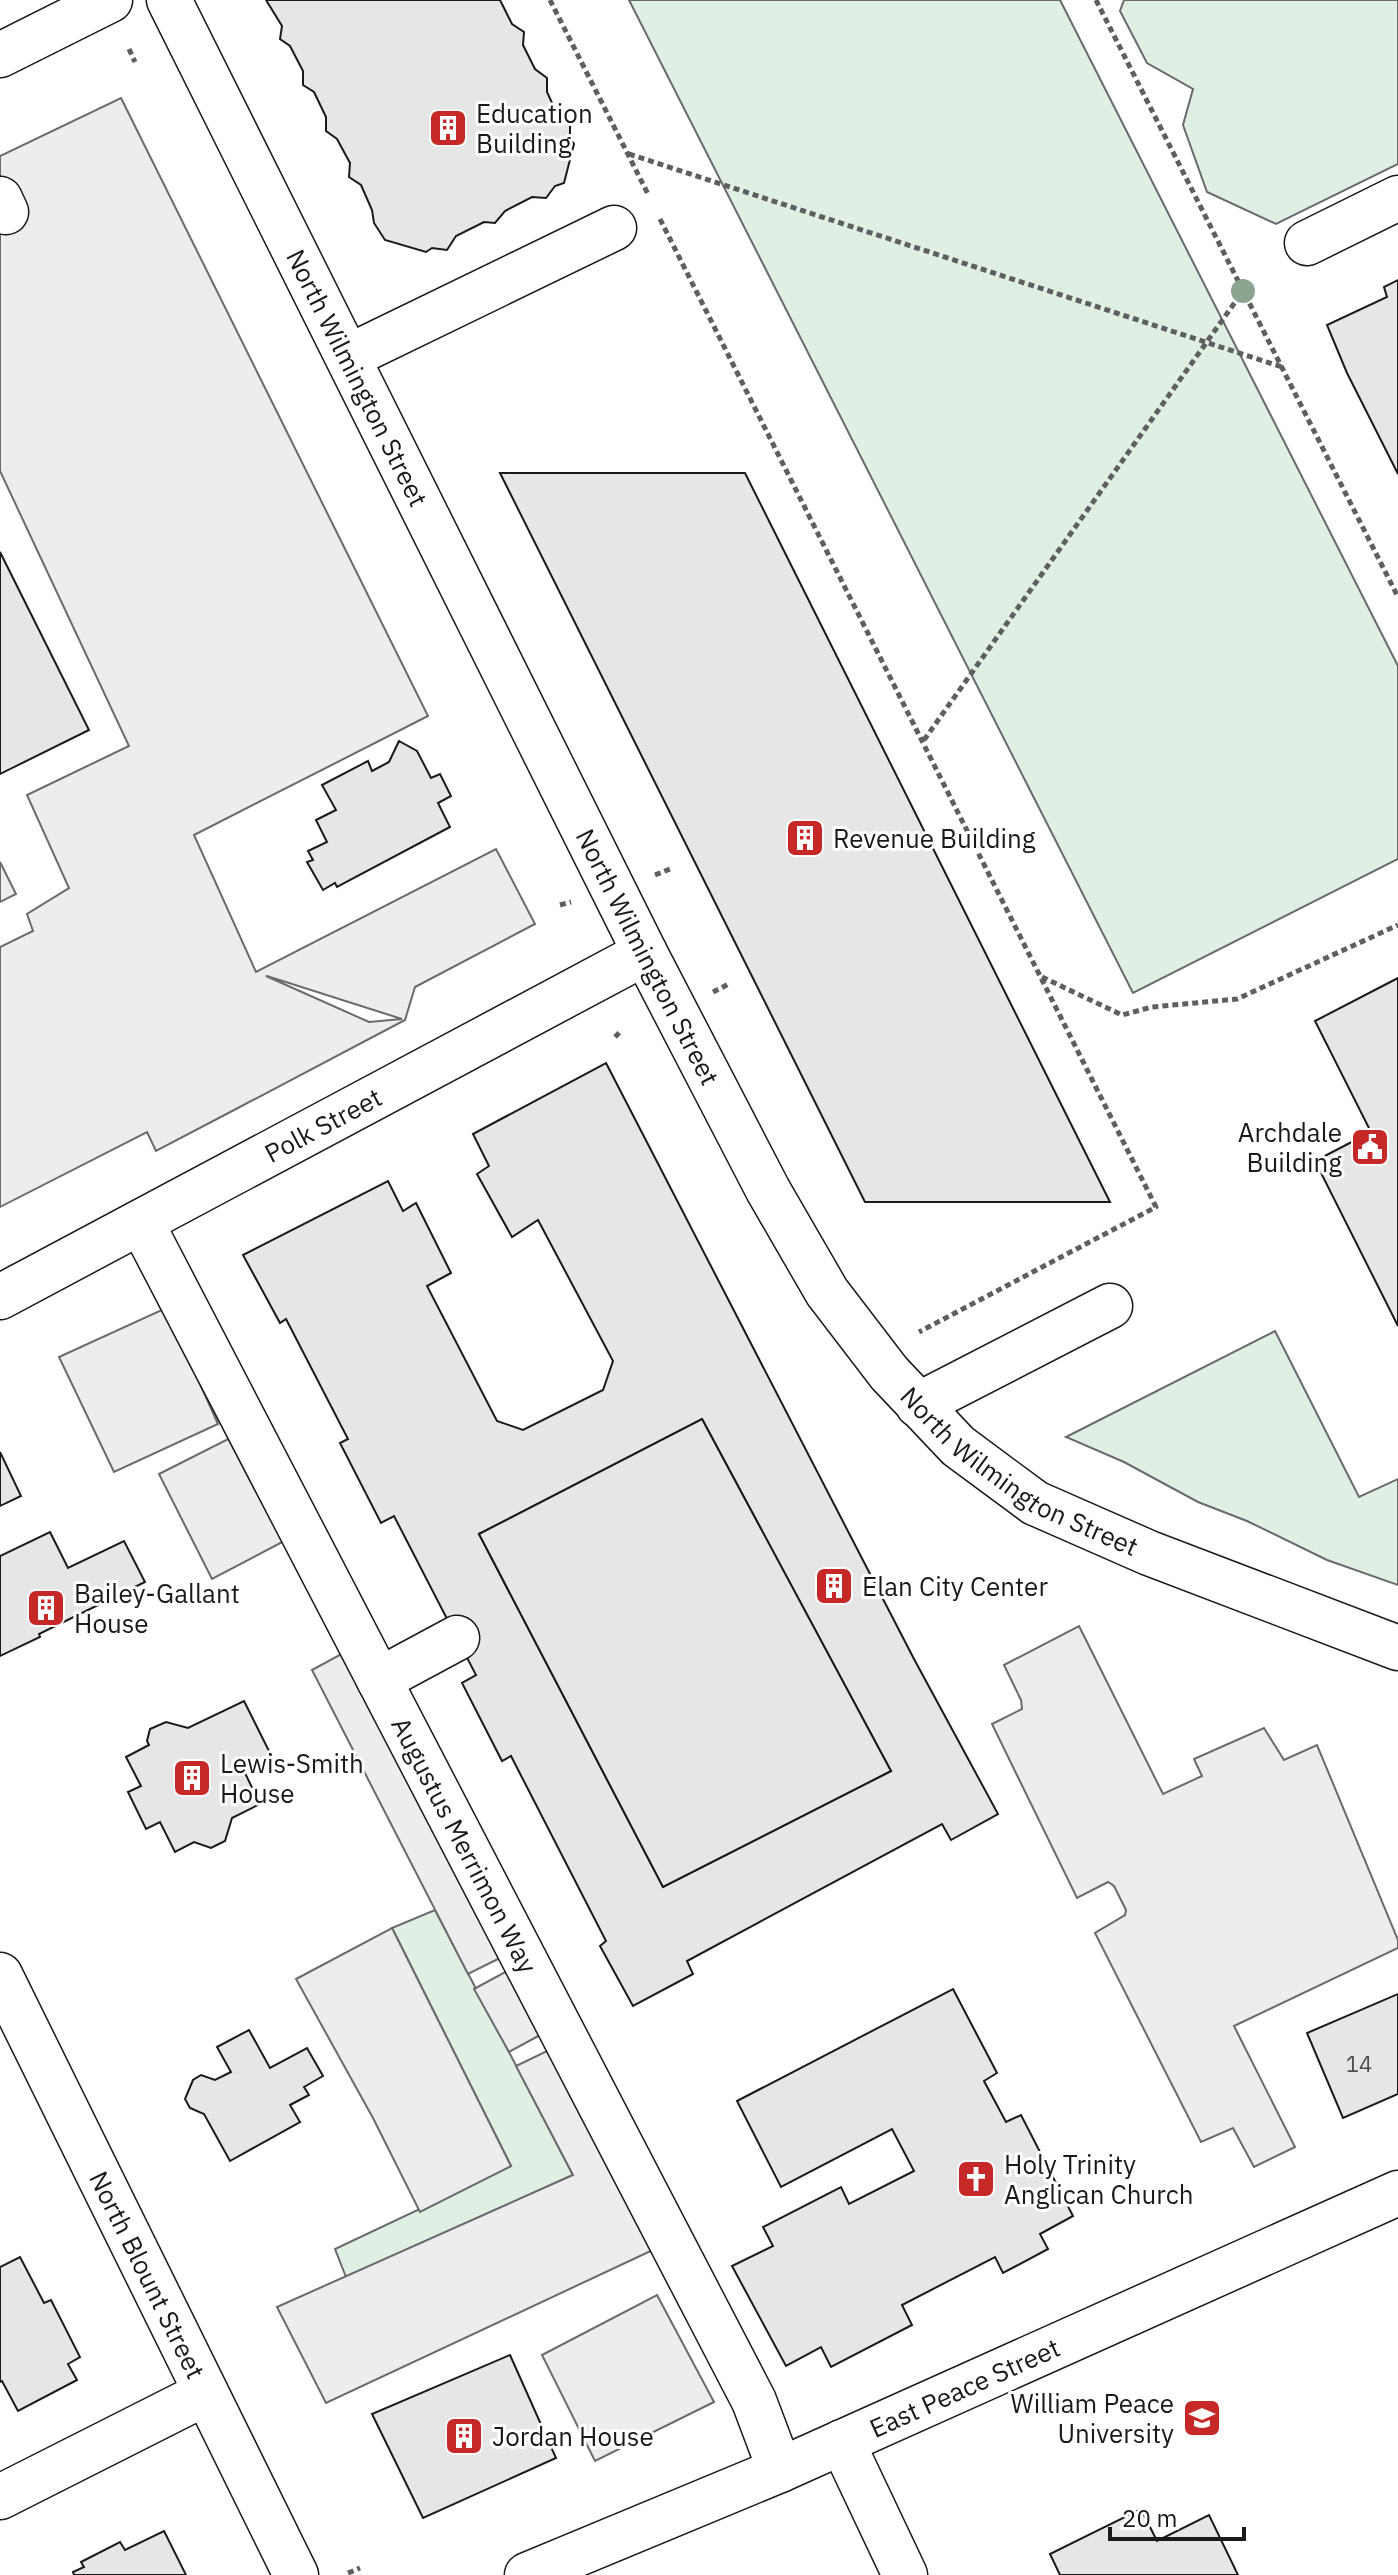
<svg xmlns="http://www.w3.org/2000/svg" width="1398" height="2575" viewBox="0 0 1398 2575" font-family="'IBM Plex Sans',sans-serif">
<rect width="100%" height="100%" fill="#fff"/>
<g fill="#e0efe3" stroke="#6a6a6a" stroke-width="2">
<path d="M629 0H1060L1398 666V859L1133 993Z"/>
<path d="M1124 0H1398V164L1276 224 1207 192 1183 125 1193 89 1147 63 1120 11Z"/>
<path d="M1275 1331 1359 1497 1398 1479V1585L1327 1560 1247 1521 1198 1502 1124 1462 1066 1437Z"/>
<path d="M435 1910 573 2175 346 2277 335 2249 511 2166 392 1928Z"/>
</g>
<g fill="#ededed" stroke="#6a6a6a" stroke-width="2" fill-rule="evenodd">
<path d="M121 98 428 716 194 835 256 972 496 849 535 924 415 987 405 1020 236 1109 156 1151 147 1132 0 1207V947L33 931 27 914 69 888 27 795 129 746 0 471V156ZM266 976H267L402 1019 369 1022Z"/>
<path d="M0 862 16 894 0 902Z"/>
<path d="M166 1308 218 1424 114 1472 59 1357Z"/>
<path d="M236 1435 288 1539 212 1579 159 1474Z"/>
<path d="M1079 1626 1163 1794 1202 1776 1194 1759 1264 1728 1284 1760 1317 1745 1398 1940V1948L1234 2026 1295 2147 1254 2167 1233 2128 1201 2142 1095 1933 1125 1915 1126 1910 1114 1886 1108 1882 1077 1898 992 1724 1022 1709 1021 1700 1004 1665Z"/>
<path d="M345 1652 502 1957 468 1974 312 1670Z"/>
<path d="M392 1928 511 2166 420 2212 373 2118 296 1979Z"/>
<path d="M507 1971 542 2034 509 2052 474 1989Z"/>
<path d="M549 2050 655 2249 326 2403 277 2307 573 2175 516 2066Z"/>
<path d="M657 2295 714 2402 595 2461 542 2355Z"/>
</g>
<g fill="#e6e6e6" stroke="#1a1a1a" stroke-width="2" fill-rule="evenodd">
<path d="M266 0H500L512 24 524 32 523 45 535 69 547 78V92L558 116 570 125V138L574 144 564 183 555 186 546 198 532 197 505 211 495 223 484 222 456 236 447 250 432 248 426 252 385 240 374 223 372 210 361 185 349 177 350 163 337 139 326 131V117L314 92 303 85V71L290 46 280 39 282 26Z"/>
<path d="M1398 280V474L1347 373 1327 325 1387 297 1384 287Z"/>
<path d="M500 473H745L1110 1202H865Z"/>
<path d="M0 552 89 730 0 774Z"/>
<path d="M399 741 417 751 431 778 440 774 451 796 438 803 450 827 337 887 335 883 323 890 307 862 313 860 308 851 327 842 316 820 336 810 322 785 368 761 372 771 389 762Z"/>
<path d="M1398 978V1326L1315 1161 1371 1132 1315 1021Z"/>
<path d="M606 1063 914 1659 998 1814 951 1840 942 1824 687 1961 693 1974 633 2006 600 1946 606 1941 511 1756 502 1761 462 1683 476 1675 394 1516 381 1523 340 1443 348 1439 286 1319 280 1323 243 1255 388 1181 403 1211 416 1203 451 1273 427 1286 497 1421 523 1430 603 1390 613 1361 538 1220 512 1237 477 1174 489 1166 473 1134ZM702 1419 891 1771 663 1887 479 1534Z"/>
<path d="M702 1419 891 1771 663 1887 479 1534Z"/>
<path d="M0 1452 21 1496 0 1506Z"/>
<path d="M50 1532 68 1568 124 1541 145 1582 39 1634 40 1637 0 1656V1556Z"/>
<path d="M244 1701 272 1757 244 1771 260 1804 232 1818 225 1841 211 1848 194 1842 175 1852 160 1822 146 1829 128 1792 141 1786 126 1757 149 1745 147 1741 150 1729 166 1722 188 1728Z"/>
<path d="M953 1989 997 2073 984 2081 1006 2122 1021 2115 1073 2216 1040 2234 1048 2249 1003 2273 995 2257 902 2305 912 2325 831 2367 821 2347 786 2366 732 2266 773 2246 763 2227 841 2187 849 2204 914 2171 892 2129 781 2187 737 2101Z"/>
<path d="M1398 1994V2094L1343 2118 1307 2033Z"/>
<path d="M249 2030 270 2068 307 2048 323 2076 304 2087 309 2095 290 2105 300 2122 230 2161 204 2114 190 2108 185 2099 193 2080 201 2075 215 2080 231 2072 217 2047Z"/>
<path d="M20 2257 44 2303 51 2300 80 2357 68 2364 77 2380 18 2411 2 2381 0 2382V2267Z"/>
<path d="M510 2355 556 2458 423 2518 372 2414Z"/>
<path d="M1141 2509 1157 2541 1209 2515 1238 2575H1060L1050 2554Z"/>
<path d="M164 2531 186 2575H74L73 2572 84 2567 81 2562 120 2542 125 2550Z"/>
</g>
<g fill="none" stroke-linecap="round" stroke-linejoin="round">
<g stroke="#1a1a1a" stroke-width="47">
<g id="minor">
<path d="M0 55 110 0"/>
<path d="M0 199 6 212"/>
<path d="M1307 243 1398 198"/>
<path d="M348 357 614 228"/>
<path id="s1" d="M141 1222 754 2401 780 2470"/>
<path id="s2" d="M0 1297 645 953"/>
<path d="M918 1405 1110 1306"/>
<path d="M379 1680 457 1638"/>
<path d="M842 2442 905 2575"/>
<path d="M0 2497 206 2393"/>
</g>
</g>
<g stroke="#1a1a1a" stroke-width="47">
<g id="major">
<path id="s3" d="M169 0 645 953 768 1190 827 1292 889 1373 958 1446 1035 1503 1149 1553 1398 1648"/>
<path id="s4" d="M0 1975 296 2575"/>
<path id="s5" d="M527 2575 780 2470 1398 2193"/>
</g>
</g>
<g stroke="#5f5f5f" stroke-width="5" stroke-dasharray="6 4" stroke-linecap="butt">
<path d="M550 0 649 196"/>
<path d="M1096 0 1398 597"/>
<path d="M129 49 135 62"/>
<path d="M629 154 1282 367"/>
<path d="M660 219 1156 1207 919 1332"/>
<path d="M924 740 1243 291"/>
<path d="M655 875 670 869"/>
<path d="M560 905 571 902"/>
<path d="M1042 977 1122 1015 1152 1007 1237 999 1398 925"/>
<path d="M713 992 729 984"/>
<path d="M615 1037 622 1030"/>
<path d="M348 2573 360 2568"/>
</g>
<use href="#minor" stroke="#fff" stroke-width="44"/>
<use href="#major" stroke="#fff" stroke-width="44"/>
</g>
<circle fill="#8aa48f" cx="1243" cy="291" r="12"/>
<defs>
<g id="building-square" transform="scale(2)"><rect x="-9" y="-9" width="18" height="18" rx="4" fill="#c62828" stroke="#fff"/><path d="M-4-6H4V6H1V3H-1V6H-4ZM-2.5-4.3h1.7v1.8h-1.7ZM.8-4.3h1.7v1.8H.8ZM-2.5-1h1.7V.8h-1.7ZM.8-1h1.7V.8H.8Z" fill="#fff"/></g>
<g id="civic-square" transform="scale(2)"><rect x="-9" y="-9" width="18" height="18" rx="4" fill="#c62828" stroke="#fff"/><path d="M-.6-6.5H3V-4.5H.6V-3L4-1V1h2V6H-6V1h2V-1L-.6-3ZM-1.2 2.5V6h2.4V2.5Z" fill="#fff"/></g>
<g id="church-square" transform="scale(2)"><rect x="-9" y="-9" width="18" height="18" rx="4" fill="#c62828" stroke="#fff"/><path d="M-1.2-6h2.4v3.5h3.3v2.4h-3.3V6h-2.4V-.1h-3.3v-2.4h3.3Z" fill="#fff"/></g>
<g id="university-square" transform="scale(2)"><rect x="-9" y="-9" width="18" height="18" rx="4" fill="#c62828" stroke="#fff"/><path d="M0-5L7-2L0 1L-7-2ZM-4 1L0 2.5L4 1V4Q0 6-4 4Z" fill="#fff"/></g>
</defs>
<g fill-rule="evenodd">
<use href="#building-square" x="448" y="128"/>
<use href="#building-square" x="805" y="838"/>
<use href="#civic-square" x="1370" y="1147"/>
<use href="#building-square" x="834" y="1586"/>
<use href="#building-square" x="46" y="1608"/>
<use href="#building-square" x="192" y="1778"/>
<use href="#church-square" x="976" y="2179"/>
<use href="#university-square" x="1202" y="2418"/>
<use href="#building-square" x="464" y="2436"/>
</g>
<g text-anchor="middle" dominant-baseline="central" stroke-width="6" stroke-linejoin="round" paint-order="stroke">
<g font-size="22" fill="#4d4d4d">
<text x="1359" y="2063">14</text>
</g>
<g font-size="26" fill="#1a1a1a" stroke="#fff" text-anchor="start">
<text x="476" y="113">Education<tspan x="476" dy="30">Building</tspan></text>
<text x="833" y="838">Revenue Building</text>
<text x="1342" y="1132" text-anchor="end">Archdale<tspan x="1342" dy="30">Building</tspan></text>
<text x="862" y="1586">Elan City Center</text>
<text x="74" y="1593">Bailey-Gallant<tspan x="74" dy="30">House</tspan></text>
<text x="220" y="1763">Lewis-Smith<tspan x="220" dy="30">House</tspan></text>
<text x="1004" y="2164">Holy Trinity<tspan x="1004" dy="30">Anglican Church</tspan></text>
<text x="1174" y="2403" text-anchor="end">William Peace<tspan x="1174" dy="30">University</tspan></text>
<text x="492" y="2436">Jordan House</text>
</g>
<g font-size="26" fill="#1a1a1a" stroke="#fff">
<text stroke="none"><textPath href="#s3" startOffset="422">North Wilmington Street</textPath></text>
<text stroke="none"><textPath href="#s3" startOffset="1070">North Wilmington Street</textPath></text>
<text stroke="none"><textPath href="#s2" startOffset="366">Polk Street</textPath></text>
<text stroke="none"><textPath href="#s3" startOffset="1718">North Wilmington Street</textPath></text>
<text stroke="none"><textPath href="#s1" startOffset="702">Augustus Merrimon Way</textPath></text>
<text stroke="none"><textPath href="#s4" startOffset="334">North Blount Street</textPath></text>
<text stroke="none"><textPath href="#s5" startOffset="476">East Peace Street</textPath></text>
</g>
</g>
<path d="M1110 2527v12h134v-12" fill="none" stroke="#1a1a1a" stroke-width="4"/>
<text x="1122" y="2527" font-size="24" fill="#1a1a1a" stroke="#ffffff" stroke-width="6" paint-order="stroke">20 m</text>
</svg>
